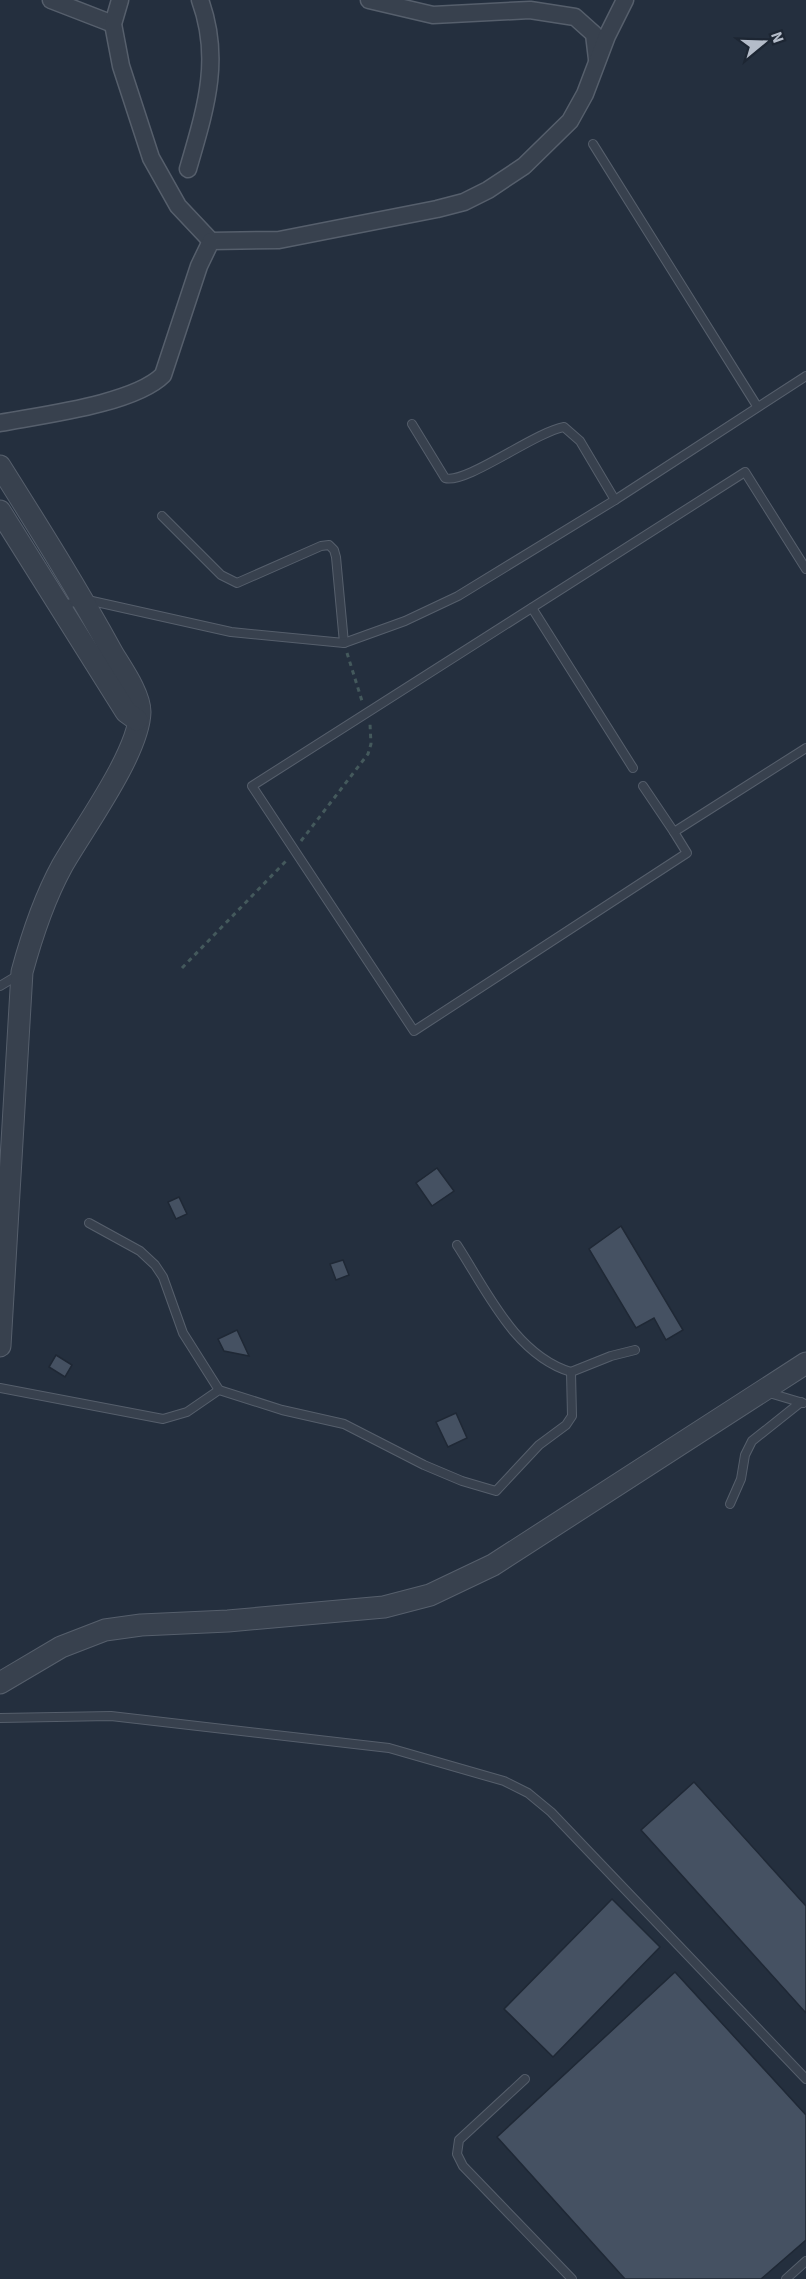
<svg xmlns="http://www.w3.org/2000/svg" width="806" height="2279" viewBox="0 0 806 2279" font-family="'Source Sans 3',sans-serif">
<rect width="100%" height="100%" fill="#242f3e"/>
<g fill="#455162" stroke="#1f2835" stroke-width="1.5">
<path d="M437 1168 454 1191 432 1206 416 1183Z"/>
<path d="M179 1197 187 1214 176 1219 168 1202Z"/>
<path d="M621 1226 683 1330 666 1340 654 1318 636 1328 589 1249Z"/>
<path d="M343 1260 349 1275 336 1280 330 1264Z"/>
<path d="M237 1330 249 1356 224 1351 218 1339Z"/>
<path d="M56 1355 72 1365 65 1377 49 1367Z"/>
<path d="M456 1413 467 1438 448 1447 436 1422Z"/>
<path d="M694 1782 806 1906V2013L641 1830Z"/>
<path d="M612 1899 660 1947 553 2057 504 2009Z"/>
<path d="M675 1972 806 2115V2240L761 2279H625L497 2137Z"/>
</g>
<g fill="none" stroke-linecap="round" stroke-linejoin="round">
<g stroke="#565f6c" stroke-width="10">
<g id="service">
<path d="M593 144 757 406"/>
<path d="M412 424 445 478C465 485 535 432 564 427L580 441 615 500"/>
<path d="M162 516 221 575 237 583 321 546 329 545 334 550 336 557 344 643"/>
<path d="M62 606 83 599 231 632 344 643 405 621 458 596 615 500 806 376"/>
<path d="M532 608 633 768"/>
<path d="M643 786 674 832 806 748"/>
<path d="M674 832 687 853 414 1031 252 786 745 472 806 569"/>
<path d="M0 986 20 974"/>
<path d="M89 1223 140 1251 155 1265 163 1277 183 1333 219 1390"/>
<path d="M457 1245C487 1291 515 1355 571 1372"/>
<path d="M0 1388 163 1419 187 1412 219 1390 282 1410 344 1424 424 1465 462 1481 496 1491 539 1445 566 1425 572 1416 571 1372 611 1356 635 1350"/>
<path d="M766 1392 803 1403"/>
<path d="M730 1504 741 1479 745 1455 752 1441 801 1402"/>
<path d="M0 1718 111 1716 389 1748 504 1781 528 1793 551 1812 806 2079"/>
<path d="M525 2079 459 2140 457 2154 463 2166 572 2279"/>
<path d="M786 2279 806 2261"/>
</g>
</g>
<g stroke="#565f6c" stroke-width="19">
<g id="minor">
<path d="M51 0 113 24"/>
<path d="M120 0 113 24 121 66 151 158 178 206 211 241"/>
<path d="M369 0 433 15 530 10 575 17 594 34 597 59"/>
<path d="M188 169C205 110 222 60 200 0"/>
<path d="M0 423C42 415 134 404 163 375L199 266 211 241 279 240 437 209 464 202 488 190 524 166 570 121 585 94 607 36 625 0"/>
</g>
</g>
<g stroke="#565f6c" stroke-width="23">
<g id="tertiary">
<path d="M0 466C39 528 78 590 113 654 122 669 140 694 140 712 139 753 83 829 62 866 44 899 32 935 22 972L0 1346"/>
<path d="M0 511 126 712 137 720"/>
<path d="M0 1683 61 1647 105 1630 141 1625 228 1621 384 1607 430 1595 493 1565 806 1363"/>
</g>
</g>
<g stroke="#44595c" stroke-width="3" stroke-dasharray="4.5 4.5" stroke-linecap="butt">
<path d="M347 653 362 701"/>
<path d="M301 841 368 754 371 744 370 724"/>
<path d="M182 968 286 861"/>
</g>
<use href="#service" stroke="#38414e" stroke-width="8"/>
<use href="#minor" stroke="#38414e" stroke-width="16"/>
<use href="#tertiary" stroke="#38414e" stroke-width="21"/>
</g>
<g transform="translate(764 42) rotate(71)" stroke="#1d2633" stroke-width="4.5" paint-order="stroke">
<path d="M0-4.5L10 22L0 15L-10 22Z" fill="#b4bcc9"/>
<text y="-9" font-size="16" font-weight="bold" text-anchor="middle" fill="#b4bcc9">N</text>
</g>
</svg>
